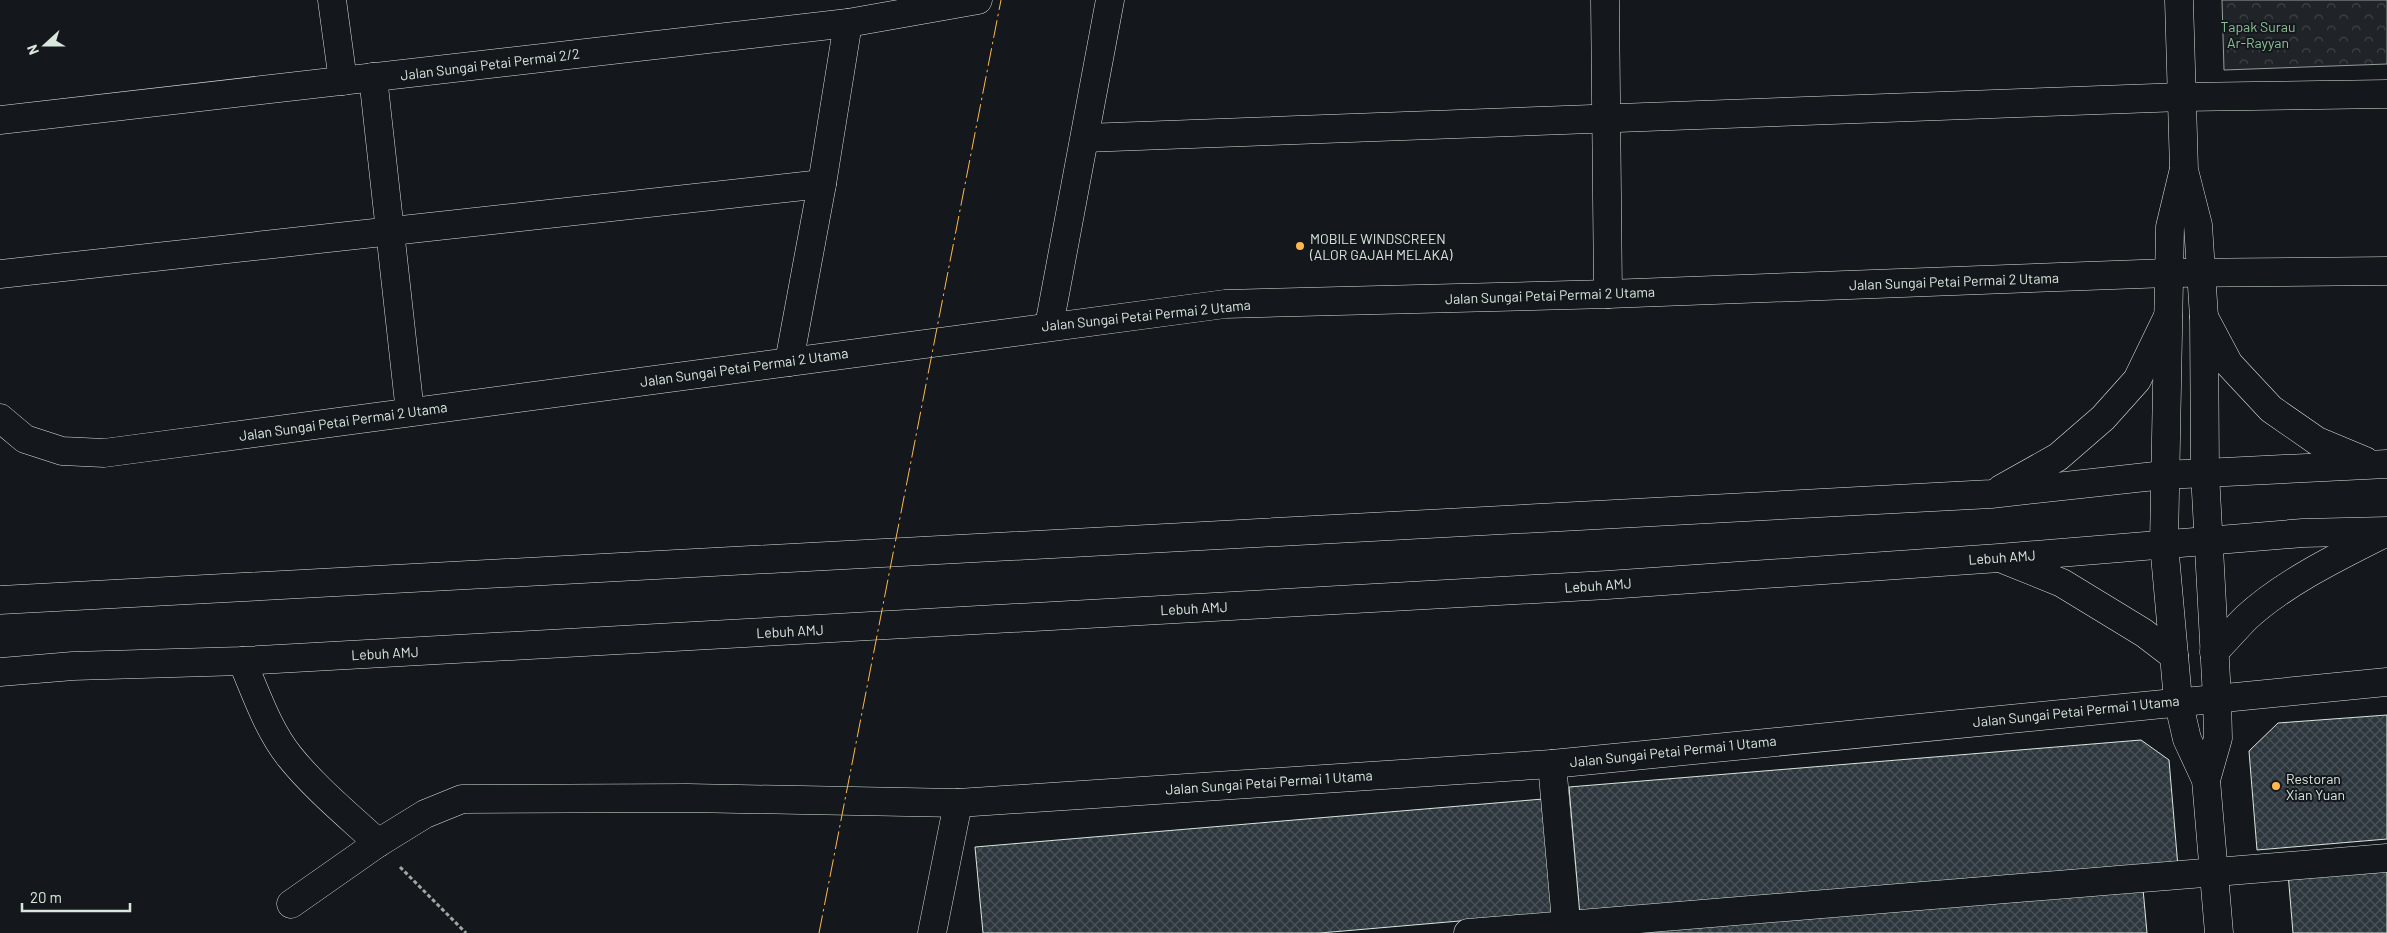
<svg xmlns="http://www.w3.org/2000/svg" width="2387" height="933" viewBox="0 0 2387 933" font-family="Barlow,sans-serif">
<defs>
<pattern id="park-crowns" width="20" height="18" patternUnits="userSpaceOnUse" patternTransform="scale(1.25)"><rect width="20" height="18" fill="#202428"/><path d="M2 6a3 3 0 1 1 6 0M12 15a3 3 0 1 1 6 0" fill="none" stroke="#404447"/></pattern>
<pattern id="building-cross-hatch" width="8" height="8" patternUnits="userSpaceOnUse" patternTransform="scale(1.25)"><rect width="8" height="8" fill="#2c363c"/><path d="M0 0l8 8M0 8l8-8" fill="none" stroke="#4a5358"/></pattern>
</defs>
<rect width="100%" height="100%" fill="#14181c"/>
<path fill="url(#park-crowns)" stroke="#939e99" d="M2222 0H2387V64L2224 70Z"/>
<g fill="url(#building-cross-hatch)" stroke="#d8e6dc">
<path d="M2387 715V839L2257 850 2249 751 2278 723Z"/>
<path d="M2141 740 2169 760 2178 867 1580 916 1569 787Z"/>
<path d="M1543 799 1553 913 1320 933H983L975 847Z"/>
<path d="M2387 866V933H2293L2288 873Z"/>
<path d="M2143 889 2147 933H1598Z"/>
</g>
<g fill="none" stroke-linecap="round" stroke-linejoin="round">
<g stroke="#d8e6dc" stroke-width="29">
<g id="minor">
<path d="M332 0 343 81"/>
<path d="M1605 0 1608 294"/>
<path d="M2179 0 2184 170 2198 225 2204 317 2205 473 2217 698 2218 738 2206 780"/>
<path d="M373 77 410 412"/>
<path d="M0 120 848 23 978 0"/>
<path d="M1085 138 2182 97 2387 94"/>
<path d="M2183 173 2170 227 2164 544 2178 700 2187 739 2206 780 2219 933"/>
<path d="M0 274 822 184"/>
<path d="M1049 326 1110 0"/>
<path d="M789 362 822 184 848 23"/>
<path d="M0 418 25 439 62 451 104 453 1225 304 1608 294 2168 273 2387 271"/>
<path d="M242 661C256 693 268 730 290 757 315 788 348 815 378 843"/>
<path d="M1552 764 1567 933"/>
<path d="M291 904 378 843 425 814 462 799 688 798 958 803 1552 764 2387 682"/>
<path d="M932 933 958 803"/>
<path d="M1468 933 2387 858"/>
</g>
</g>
<g stroke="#d8e6dc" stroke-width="29">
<g id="highway">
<path d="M2204 317 2229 364 2271 409 2317 441 2365 461"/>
<path d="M2001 489 2058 457 2103 418 2137 380 2168 316"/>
<path d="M2005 560 2062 583 2144 633 2174 656"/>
<path d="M0 600 1991 494 2164 475 2387 464"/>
<path d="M2214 652C2225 641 2235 629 2246 618 2282 584 2339 556 2383 534"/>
<path d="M0 672 73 666 242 661 1607 585 1999 558 2303 533 2387 531"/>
</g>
</g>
<path stroke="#9da8a2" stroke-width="3" stroke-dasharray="4 2.5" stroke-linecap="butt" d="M400 867 466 933"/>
<use href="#minor" stroke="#14181c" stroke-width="28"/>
<use href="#highway" stroke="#14181c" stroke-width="28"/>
<path stroke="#ffb74d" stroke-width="1" stroke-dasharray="18 4 2.5 4" stroke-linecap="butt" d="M819 933 1001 0"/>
</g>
<g fill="#ffb74d" stroke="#14181c" stroke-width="2">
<circle cx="1300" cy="246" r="5"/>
<circle cx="2276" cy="786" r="5"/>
</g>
<g text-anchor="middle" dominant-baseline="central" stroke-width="4" stroke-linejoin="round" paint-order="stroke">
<g font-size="14" fill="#8ac095" stroke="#14181c">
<text x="2258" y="26">Tapak Surau<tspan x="2258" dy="16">Ar-Rayyan</tspan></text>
</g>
<g font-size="14" fill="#d8e6dc" stroke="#14181c">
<text transform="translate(490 64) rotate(-7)">Jalan Sungai Petai Permai 2/2</text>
<text transform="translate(1954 281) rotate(-2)">Jalan Sungai Petai Permai 2 Utama</text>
<text transform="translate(1550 295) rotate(-2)">Jalan Sungai Petai Permai 2 Utama</text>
<text transform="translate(1146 315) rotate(-6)">Jalan Sungai Petai Permai 2 Utama</text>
<text transform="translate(744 367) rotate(-8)">Jalan Sungai Petai Permai 2 Utama</text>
<text transform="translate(343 421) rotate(-8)">Jalan Sungai Petai Permai 2 Utama</text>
<text transform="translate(2002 557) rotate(-4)">Lebuh AMJ</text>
<text transform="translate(1598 585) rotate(-4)">Lebuh AMJ</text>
<text transform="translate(1194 608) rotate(-3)">Lebuh AMJ</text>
<text transform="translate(790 631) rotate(-3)">Lebuh AMJ</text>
<text transform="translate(385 653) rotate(-3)">Lebuh AMJ</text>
<text transform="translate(2076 711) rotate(-6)">Jalan Sungai Petai Permai 1 Utama</text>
<text transform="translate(1673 751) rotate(-6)">Jalan Sungai Petai Permai 1 Utama</text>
<text transform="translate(1269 782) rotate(-4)">Jalan Sungai Petai Permai 1 Utama</text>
</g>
<g font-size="14" fill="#d8e6dc" stroke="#14181c" text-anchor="start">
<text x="1310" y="238">MOBILE WINDSCREEN<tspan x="1310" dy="16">(ALOR GAJAH MELAKA)</tspan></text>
<text x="2286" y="778">Restoran<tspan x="2286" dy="16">Xian Yuan</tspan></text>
</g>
</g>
<g transform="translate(45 45) rotate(249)" stroke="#14181c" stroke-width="4" paint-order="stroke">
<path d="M0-4L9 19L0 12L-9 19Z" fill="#d8e6dc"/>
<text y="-8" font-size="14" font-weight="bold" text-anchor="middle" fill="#d8e6dc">N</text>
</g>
<path d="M22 903v8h108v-8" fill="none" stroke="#d8e6dc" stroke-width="2.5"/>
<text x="30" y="903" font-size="15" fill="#d8e6dc" stroke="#14181c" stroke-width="4" paint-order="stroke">20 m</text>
</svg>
